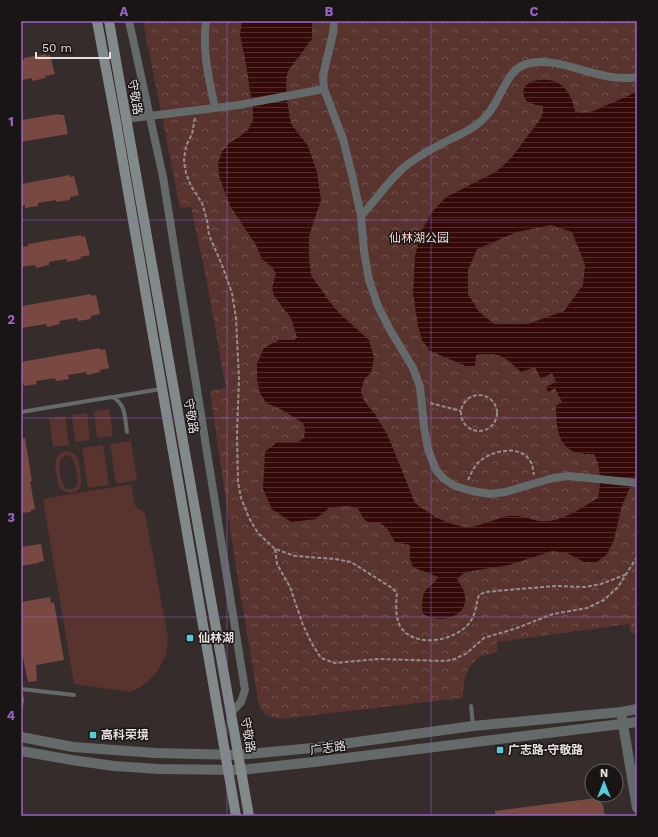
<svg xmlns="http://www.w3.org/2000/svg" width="658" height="837" viewBox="0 0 658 837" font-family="'Work Sans','Noto Sans SC',sans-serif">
<defs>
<pattern id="park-crowns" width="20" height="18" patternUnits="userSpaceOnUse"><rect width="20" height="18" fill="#59342f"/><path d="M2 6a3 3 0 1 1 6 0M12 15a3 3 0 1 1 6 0" fill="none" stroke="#71514d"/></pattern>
<pattern id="water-rules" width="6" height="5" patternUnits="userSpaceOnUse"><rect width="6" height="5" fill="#340907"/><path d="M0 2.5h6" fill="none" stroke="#512c2b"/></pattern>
</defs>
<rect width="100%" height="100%" fill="#352c2b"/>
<path fill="url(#park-crowns)" d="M143 21H637V634L631 633 629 624 497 642V652C491 654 481 655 476 660 465 669 463 684 463 698L279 719 266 715 259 705 235 562 210 391 226 388 206 277 191 207 180 208Z"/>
<g fill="#59342f" fill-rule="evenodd">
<path d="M109 409 113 436 97 438 94 411Z"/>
<path d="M87 413 90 440 75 442 72 415Z"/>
<path d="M65 416 69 445 53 447 49 418Z"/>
<path d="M131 441 137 480 116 484 110 444Z"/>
<path d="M103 445 109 485 88 488 82 448Z"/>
<path d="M66 451C70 451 74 453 77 457 79 461 82 480 81 485 77 496 64 494 59 486 57 474 49 455 66 451ZM66 455C77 456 76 474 78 483L77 486 72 489H67C60 484 58 465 61 458Z"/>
<path d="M131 484 135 506 145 513 168 638 166 655 158 670 153 677 139 688 131 692 74 684 43 499Z"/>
</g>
<path fill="url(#water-rules)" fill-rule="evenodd" d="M242 21H312V39L288 71 286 82 287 101 291 124 308 146 317 172 321 200 309 236V256L311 275 329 301 339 313 369 340 374 358 371 372 364 380 361 391 364 401 375 414 388 436 415 503C428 514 447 524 464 527 471 528 479 525 485 523 493 521 501 517 509 516 521 515 528 519 539 521 560 524 581 508 598 498 601 484 601 467 594 454 589 454 583 454 578 453 557 448 556 424 556 406L562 402 555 388 548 392 546 387 556 382 552 373 541 379 535 367 521 372C505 356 498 352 476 355L475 366H466L430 351 422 340 418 326 413 293 415 256 421 232 432 212 446 197 496 172 512 157 541 118 543 112V106C539 105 534 105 530 103 528 103 525 99 524 97 518 78 551 76 561 85 570 92 573 101 575 112L583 113 591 112 637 92V473L622 505 614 540 607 554 597 562H584L567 553 552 551 509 565 465 572 457 579C461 586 467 594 465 602 461 621 436 622 423 614 422 607 421 597 425 591 430 585 434 585 438 577L413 567 410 559V545L395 542C391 537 389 529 384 526 372 516 368 532 358 508L349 506 330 507 316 519 291 522 272 509 263 489 265 452 277 442H298L304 438 305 430 303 423 279 408 266 403 260 393 257 378V364L264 348 279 340H295L297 337 291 318 274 296 272 287 276 274 273 268 262 259 256 245 230 206 219 176 218 163 222 152 229 143 239 137 248 130 253 120V110L245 58 240 35ZM551 225 572 232 585 265 583 285 564 311 528 324H494L479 312 468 294V270L477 249 517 232Z"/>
<g fill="#794841">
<path d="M46 54V56L50 55 55 74 45 76 46 78 32 81V78L21 80V60H24V58Z"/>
<path d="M59 114V115H64L68 134 21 142V120Z"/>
<path d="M70 175V177L74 176 79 195 70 197V200L56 202V200L38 203V206L25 208V205L21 206V184Z"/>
<path d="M81 235V237L85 236 90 255 80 257 81 259 67 262V259L49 262V265L36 268 35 265 21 267V247L28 246V244Z"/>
<path d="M91 294V296L96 295 100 314 91 316V319L78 321 77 318 59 321 60 324 47 327 46 324 21 328V307L22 306Z"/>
<path d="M100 348V350L105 349 109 368 100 370V372L87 375 86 372 68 375 69 379 56 381 55 378 36 381 37 384 24 386 23 382H21V362Z"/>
<path d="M25 438 32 481H30L35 509 31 510V512L21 513V439Z"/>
<path d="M41 544 44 561 39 562V563L21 566V547Z"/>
<path d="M50 597 51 603 54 602 64 660 36 665 37 681 28 682 21 648V602Z"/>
<path d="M596 798 603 805 605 816H495V811Z"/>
</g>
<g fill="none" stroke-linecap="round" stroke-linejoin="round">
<g stroke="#958e8d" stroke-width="2" stroke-dasharray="4 2" stroke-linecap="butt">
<path d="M195 118 192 134 186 146 184 160 186 173 191 186 202 203 207 220 209 235 222 265 232 293 236 318 239 378 237 434 238 482 241 498 249 518 258 533 275 549 295 556 335 559 351 562 392 588 397 593C396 604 395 616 400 626 414 650 460 641 472 619 476 612 476 603 479 595L485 592 555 586 585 587 601 584 627 574"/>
<circle cx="479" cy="413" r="18"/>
<path d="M430 403 461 411"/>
<path d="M468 480C471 474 474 466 479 462 490 451 517 445 528 458 532 462 533 469 534 475"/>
<path d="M275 549 277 564 290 587 303 625 311 642 321 658 335 663 378 659 445 661 455 659 467 653 484 638 517 628 553 614 587 608 604 600 618 587 637 557"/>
</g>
<g stroke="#646969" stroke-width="4">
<path d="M113 397 161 389"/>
<path d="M21 412 112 397C126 403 125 419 127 432"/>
<path d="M21 689 74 695"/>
<path d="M21 693 22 700 21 706"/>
<path d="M471 706 473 725"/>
</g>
<g stroke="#646969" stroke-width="8">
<path d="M129 21 163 177 245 690 241 702 231 713"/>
<path d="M206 21C202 51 209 79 215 108"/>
<path d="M334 21 333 33 323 76 324 89 343 139 352 175 361 216 364 251 369 280 378 306 389 328 413 368 420 387 424 427 428 449 436 470 444 479 455 486 472 491 490 494 505 492 553 478 569 476 637 483"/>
<path d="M125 119 239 105 324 89"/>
<path d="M361 216C375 201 386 184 401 170 414 158 433 148 449 140 463 133 477 127 487 115 502 99 506 67 530 63 562 56 602 84 637 77"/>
</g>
<g stroke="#646969" stroke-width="10">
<path d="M622 718 637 808"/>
<path d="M21 737 73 747 155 753 238 755 313 748 473 726 621 712 637 709"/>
<path d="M21 751 72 760 114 766 159 769 241 770 314 762 637 722"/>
</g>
<g stroke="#82898a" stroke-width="10">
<path d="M97 21 116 122 236 816"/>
<path d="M109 21 249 816"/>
</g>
</g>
<path fill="none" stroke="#9b62c8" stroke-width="1" stroke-opacity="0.55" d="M227 21V816M431 21V816M21 220H637M21 418H637M21 617H637"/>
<g fill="#53cbdb" stroke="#1a1515" stroke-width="1.5">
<rect x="186" y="634" width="8" height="8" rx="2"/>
<rect x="89" y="731" width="8" height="8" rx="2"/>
<rect x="496" y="746" width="8" height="8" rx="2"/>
</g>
<g text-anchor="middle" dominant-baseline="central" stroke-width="3" stroke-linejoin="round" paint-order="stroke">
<g font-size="12" fill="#e5dfde" stroke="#1a1515">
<text transform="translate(135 97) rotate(80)">守敬路</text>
<text transform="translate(191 416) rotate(80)">守敬路</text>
<text transform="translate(248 735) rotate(80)">守敬路</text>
<text transform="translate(328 748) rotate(-7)">广志路</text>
</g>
<g font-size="12" fill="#f6d3ce" stroke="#1a1515">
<text x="419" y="238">仙林湖公园</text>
</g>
<g font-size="12" font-weight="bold" fill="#e5dfde" stroke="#1a1515" text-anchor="start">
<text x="198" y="638">仙林湖</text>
<text x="101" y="735">高科荣境</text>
<text x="508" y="750">广志路·守敬路</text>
</g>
</g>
<rect width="658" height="837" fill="none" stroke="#1a1515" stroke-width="44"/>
<g transform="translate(604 783)"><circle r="19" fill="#1a1515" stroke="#6b6665"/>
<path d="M0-3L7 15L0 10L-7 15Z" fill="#53cbdb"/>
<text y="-6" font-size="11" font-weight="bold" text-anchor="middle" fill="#e5dfde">N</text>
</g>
<path d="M36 52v6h74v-6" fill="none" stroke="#e5dfde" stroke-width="2"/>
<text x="42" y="52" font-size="12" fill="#e5dfde" stroke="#1a1515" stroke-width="3" paint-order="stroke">50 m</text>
<rect x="22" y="22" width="614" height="793" fill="none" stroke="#9b62c8" stroke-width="1.5"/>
<g font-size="13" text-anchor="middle" font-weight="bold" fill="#9b62c8">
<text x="124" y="16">A</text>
<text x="329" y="16">B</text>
<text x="534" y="16">C</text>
<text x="11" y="126">1</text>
<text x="11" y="324">2</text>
<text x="11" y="522">3</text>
<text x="11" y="720">4</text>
</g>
</svg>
